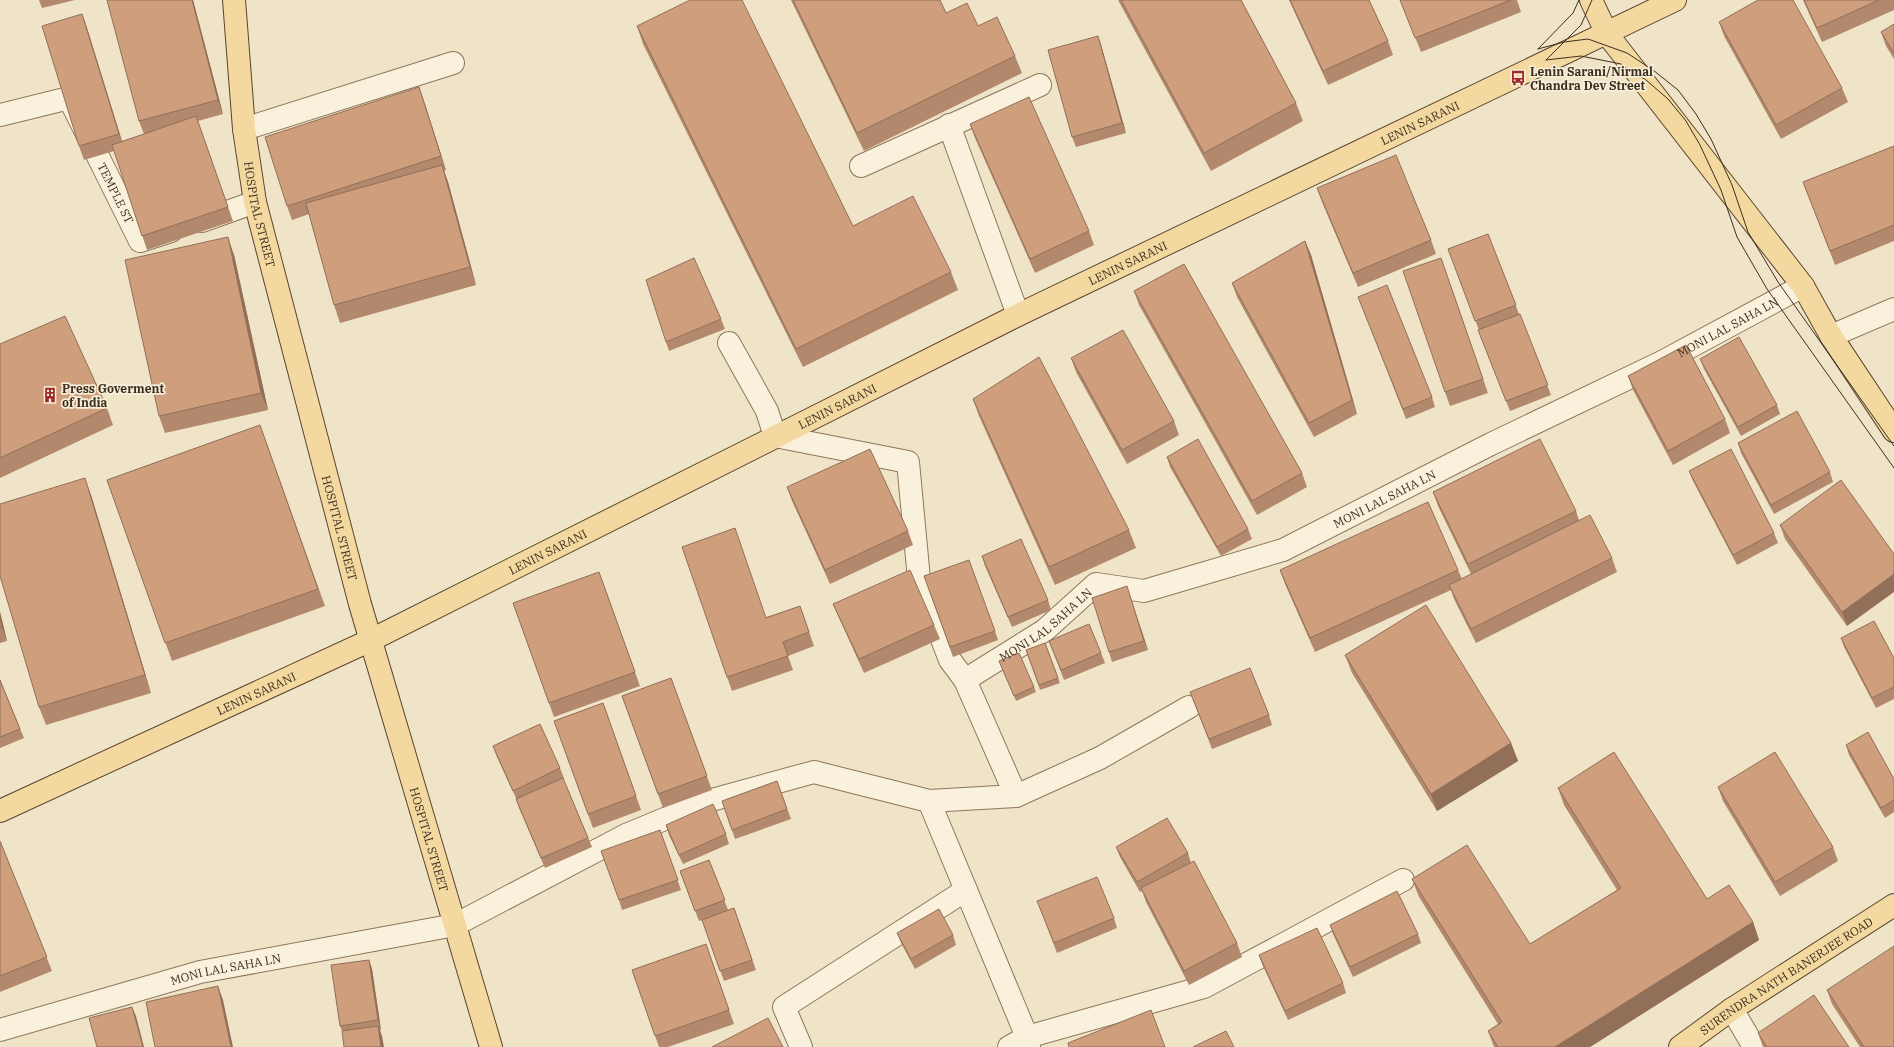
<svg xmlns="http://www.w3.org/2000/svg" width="1894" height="1047" viewBox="0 0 1894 1047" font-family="'IBM Plex Serif',serif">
<rect width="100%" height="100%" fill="#f0e4c8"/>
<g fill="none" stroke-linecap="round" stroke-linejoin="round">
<g stroke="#8d765c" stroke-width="24">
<g id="minor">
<path id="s1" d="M0 115 69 98 140 241 171 231"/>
<path d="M949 125 1018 315"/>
<path d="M244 129 453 63"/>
<path d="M861 166 1040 85"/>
<path d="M202 221 255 202"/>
<path d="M1831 336 1894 309"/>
<path d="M729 343 767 411 775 436 908 462 919 579 950 660 965 680 1016 796"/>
<path id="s2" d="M965 680 1045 630 1096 584 1144 591 1283 550 1491 444 1662 362 1803 286"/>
<path d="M929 801 1027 1037 1029 1047"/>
<path d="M1732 1009 1754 1047"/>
<path id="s3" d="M0 1030 200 972 455 925 626 835 708 801 814 772 929 801 1016 796 1100 758 1189 707"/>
<path d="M801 1047 784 1007 966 890"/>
<path d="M1009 1047 1027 1037 1204 987 1403 880"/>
</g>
</g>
<g stroke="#5b4430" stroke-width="24">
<g id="major">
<path id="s4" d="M234 0 244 129 255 202 360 604 491 1047"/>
<path d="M1591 0 1607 34 1803 286 1831 336 1894 431"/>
<path id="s5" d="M0 811 371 640 1018 315 1675 0"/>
<path id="s6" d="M1680 1047 1732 1009 1894 905"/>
</g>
</g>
<use href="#minor" stroke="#faf1dc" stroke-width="22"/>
<use href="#major" stroke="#f3d9a0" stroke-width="22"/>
<g stroke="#3d2e20" stroke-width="1">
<path d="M1538 49 1564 42 1588 39 1627 53 1653 70 1678 90 1696 114 1711 139 1732 185 1748 232 1778 282 1894 446"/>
<path d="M1538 49 1573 13 1579 0"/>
<path d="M1546 60 1581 56 1621 64 1646 80 1668 99 1686 121 1700 145 1721 190 1737 237 1767 289 1894 468"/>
<path d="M1546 60 1581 25 1592 0"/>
</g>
</g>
<g fill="#b2896c">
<path d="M39 0H75L42 8Z"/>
<path d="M193 0 223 114 198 121 233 221 147 250 114 151 84 160 79 146 82 14 87 28 122 141 144 134 139 121Z"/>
<path d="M791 0H940L946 13 978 26 1015 56 1022 73 864 151Z"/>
<path d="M1118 0H1241L1296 103 1303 121 1211 171Z"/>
<path d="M1289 0H1369L1388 41 1393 55 1328 85Z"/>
<path d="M1400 0H1517L1521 12 1421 52Z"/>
<path d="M1803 0H1894V10L1822 42Z"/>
<path d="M1719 22 1842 88 1848 102 1781 139 1724 36Z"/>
<path d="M1894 24V59L1886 46 1881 32Z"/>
<path d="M637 26 853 226 951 272 958 290 803 367 643 44Z"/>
<path d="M1098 36 1101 45 1126 133 1076 147 1072 137Z"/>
<path d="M419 87 446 170 444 171 448 182 476 285 340 323 334 305 309 214 292 220 287 206Z"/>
<path d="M970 124 1089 231 1094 245 1035 273 975 138Z"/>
<path d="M1894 146V241L1835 265 1803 182Z"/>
<path d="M1317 188 1431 240 1436 254 1358 287 1322 202Z"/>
<path d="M1488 234 1519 314 1551 395 1510 411 1482 340 1479 330 1448 249Z"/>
<path d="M1305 241 1311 255 1357 414 1314 437 1237 297 1232 283Z"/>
<path d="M234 255 268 410 165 433 159 416Z"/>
<path d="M1441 258 1488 393 1450 406 1445 392Z"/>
<path d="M1134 291 1302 473 1307 487 1257 515 1139 305Z"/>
<path d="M1362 307 1432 397 1435 407 1406 419Z"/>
<path d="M721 319 725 329 669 351 666 342Z"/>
<path d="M0 344 107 408 113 425 0 478Z"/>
<path d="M1071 358 1174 421 1179 435 1127 464 1076 372Z"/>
<path d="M1700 359 1777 405 1780 414 1741 436 1704 369Z"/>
<path d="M1628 376 1725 419 1730 433 1673 465 1633 390Z"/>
<path d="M973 399 1129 530 1136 548 1055 585 979 416Z"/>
<path d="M260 425 325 606 172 661 107 480Z"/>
<path d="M1738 443 1830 472 1833 482 1774 514 1741 453Z"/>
<path d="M1167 457 1248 529 1252 539 1221 556 1170 467Z"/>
<path d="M1689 471 1774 533 1778 543 1737 565 1693 481Z"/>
<path d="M787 487 908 531 913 545 830 584 792 501Z"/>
<path d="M1433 492 1576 511 1579 520 1612 558 1617 572 1476 643 1454 599 1451 590 1315 652 1285 584 1280 570H1458L1462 579 1471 574 1438 506Z"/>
<path d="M91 495 151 693 46 725 39 707Z"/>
<path d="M1780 525 1894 554 1847 626 1785 539Z"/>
<path d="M982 556 1048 600 1051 610 1012 627 985 566Z"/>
<path d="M599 572 640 686 554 717 513 603Z"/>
<path d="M924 576 995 631 998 640 953 657Z"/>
<path d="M1130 596 1148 650 1112 662 1109 652Z"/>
<path d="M833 604 934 625 940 639 864 673 839 618Z"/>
<path d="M800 606 814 646 788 656 793 670 732 691 727 677 766 617Z"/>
<path d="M0 612 7 641 0 643Z"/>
<path d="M1841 638 1894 658V699L1876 708 1844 647Z"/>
<path d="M1049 641 1101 653 1105 663 1064 680Z"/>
<path d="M1045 643 1060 683 1040 690 1026 650Z"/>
<path d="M1345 655 1511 743 1518 761 1437 811 1352 673Z"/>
<path d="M999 661 1034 687 1036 692 1016 701Z"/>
<path d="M671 678 712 790 663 808 622 696Z"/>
<path d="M0 680 24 738 0 748Z"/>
<path d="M1190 692 1269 715 1272 725 1212 749Z"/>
<path d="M603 703 641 810 593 828 554 721Z"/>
<path d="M1846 745 1894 779V812L1885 818 1849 755Z"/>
<path d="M493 746 560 768 564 778H563L592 847 545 868 519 808 516 798 496 755Z"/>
<path d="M777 781 791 819 735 839 722 801Z"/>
<path d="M1718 787 1833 847 1838 861 1780 896 1723 801Z"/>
<path d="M1558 788 1707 899 1753 922 1759 940 1590 1047H1494L1488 1031 1498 1024 1419 897 1412 879 1530 944 1617 890 1564 805Z"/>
<path d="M666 825 726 834 729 844 683 864 669 835Z"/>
<path d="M660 830 681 890 622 910 619 900Z"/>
<path d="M0 841 52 971 0 992Z"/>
<path d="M1116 847 1188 853 1191 863 1237 943 1242 957 1189 985 1146 902 1142 891 1140 892 1120 857Z"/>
<path d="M709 860 728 910 714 915 734 908 756 970 724 981 702 920 699 921 680 871Z"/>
<path d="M1041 911 1114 918 1117 928 1057 953Z"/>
<path d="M1330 925 1418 934 1421 943 1353 977 1333 934Z"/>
<path d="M897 933 953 935 956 945 915 969 901 943Z"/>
<path d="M706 944 734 1024 668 1047H659L632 970Z"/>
<path d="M1259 955 1343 983 1346 993 1288 1020 1262 964Z"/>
<path d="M369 960 372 969 381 1030H380L382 1036 342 1031 340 1026Z"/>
<path d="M1827 990 1894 1047H1860L1832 1004Z"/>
<path d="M1758 1033 1849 1047H1763Z"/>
</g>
<g fill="#916f58">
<path d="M192 0H193L223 114 218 100Z"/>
<path d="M82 14 87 28 124 148 119 134Z"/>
<path d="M1098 36 1101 45 1126 133 1122 123Z"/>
<path d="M419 87 424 101 446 170 441 156Z"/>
<path d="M442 165 448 182 476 285 470 267Z"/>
<path d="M228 237 234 255 268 410 261 393Z"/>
<path d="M1305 241 1311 255 1357 414 1352 400Z"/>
<path d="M85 478 91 495 151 693 145 675Z"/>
<path d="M1894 574V592L1847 626 1842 612Z"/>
<path d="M1127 586 1130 596 1148 650 1144 641Z"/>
<path d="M0 612 7 641 2 627 0 619Z"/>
<path d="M1511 743 1518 761 1437 811 1431 794Z"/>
<path d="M1753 922 1759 940 1590 1047H1555Z"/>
<path d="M369 960 372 969 381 1030 378 1020Z"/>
<path d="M218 986 223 1000 233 1047H231Z"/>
<path d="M132 1007 136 1016 144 1047H143Z"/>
<path d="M378 1026 382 1036 384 1047H381Z"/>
</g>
<g fill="#cf9f7d" stroke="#916f58">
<path d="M107 0H192L218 100 139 121Z"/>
<path d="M690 0H742L853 226 913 196 951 272 796 349 637 26Z"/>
<path d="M793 0H940L946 13 967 3 978 26 997 17 1015 56 857 133Z"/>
<path d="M1121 0H1241L1296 103 1204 153Z"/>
<path d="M1290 0H1369L1388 41 1323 71Z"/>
<path d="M1400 0H1511L1415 38Z"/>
<path d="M1758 0H1793L1842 88 1776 125 1719 22Z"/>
<path d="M1804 0H1879L1817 28Z"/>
<path d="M82 14 119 134 79 146 42 26Z"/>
<path d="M1894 24V53L1881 32Z"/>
<path d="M1098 36 1122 123 1072 137 1048 50Z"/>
<path d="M419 87 441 156 287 206 265 137Z"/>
<path d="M1029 97 1089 231 1030 259 970 124Z"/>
<path d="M196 116 228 207 142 236 112 145Z"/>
<path d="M1894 146V225L1830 251 1803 182Z"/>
<path d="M1396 155 1431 240 1353 273 1317 188Z"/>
<path d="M442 165 470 267 334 305 306 203Z"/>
<path d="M1488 234 1516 305 1475 321 1448 249Z"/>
<path d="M228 237 261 393 159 416 125 260Z"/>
<path d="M1305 241 1352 400 1309 423 1232 283Z"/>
<path d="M694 258 721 319 666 342 646 280Z"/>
<path d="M1441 258 1483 379 1445 392 1403 271Z"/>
<path d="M1184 264 1302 473 1252 501 1134 291Z"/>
<path d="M1387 285 1432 397 1403 409 1358 297Z"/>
<path d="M1520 314 1548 385 1506 401 1478 330Z"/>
<path d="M65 316 107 408 0 458V344Z"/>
<path d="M1123 330 1174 421 1122 450 1071 358Z"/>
<path d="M1739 337 1777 405 1738 427 1700 359Z"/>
<path d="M1686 345 1725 419 1668 451 1628 376Z"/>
<path d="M1039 357 1129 530 1049 567 973 399Z"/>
<path d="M1797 411 1830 472 1771 505 1738 443Z"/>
<path d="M260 425 318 589 165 643 107 480Z"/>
<path d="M1198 439 1248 529 1217 547 1167 457Z"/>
<path d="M1540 439 1576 511 1468 564 1433 492Z"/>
<path d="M870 449 908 531 825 570 787 487Z"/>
<path d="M1731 449 1774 533 1733 555 1689 471Z"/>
<path d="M85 478 145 675 39 707 0 576V504Z"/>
<path d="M1841 480 1894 554V574L1842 612 1780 525Z"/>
<path d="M1428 502 1458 570 1310 638 1280 570Z"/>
<path d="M1590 515 1612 558 1471 629 1449 585Z"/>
<path d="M735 528 766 618 800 606 809 632 783 642 788 656 727 677 682 547Z"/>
<path d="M1021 539 1048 600 1008 617 982 556Z"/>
<path d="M969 560 995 631 950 647 924 576Z"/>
<path d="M910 570 934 625 859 659 833 604Z"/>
<path d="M599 572 635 672 549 703 513 603Z"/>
<path d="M1127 586 1144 641 1109 652 1092 598Z"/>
<path d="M1426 605 1511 743 1431 794 1345 655Z"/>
<path d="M0 619 2 627 0 628Z"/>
<path d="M1874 621 1894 658V687L1872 698 1841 638Z"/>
<path d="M1089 624 1101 653 1061 670 1049 641Z"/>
<path d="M1045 643 1058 678 1039 685 1026 650Z"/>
<path d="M1019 653 1034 687 1014 696 999 661Z"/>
<path d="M1250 668 1269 715 1209 739 1190 692Z"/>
<path d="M671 678 707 776 658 794 622 696Z"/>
<path d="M0 680 20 729 0 737Z"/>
<path d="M603 703 636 796 588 814 554 721Z"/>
<path d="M540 724 560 768 513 791 493 746Z"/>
<path d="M1868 732 1894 779V800L1881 808 1846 745Z"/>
<path d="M1614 752 1707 899 1729 885 1753 922 1555 1047H1498L1488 1031 1502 1022 1412 879 1467 845 1530 944 1621 888 1558 788Z"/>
<path d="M1775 752 1833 847 1775 882 1718 787Z"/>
<path d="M563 778 588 838 541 858 516 799Z"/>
<path d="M777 781 787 809 732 830 722 801Z"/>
<path d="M713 804 726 834 679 855 666 825Z"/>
<path d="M1167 818 1188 853 1137 882 1116 847Z"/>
<path d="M660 830 678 880 619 900 601 851Z"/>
<path d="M0 841 47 957 0 976Z"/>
<path d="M709 860 725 900 695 911 680 871Z"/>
<path d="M1194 861 1237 943 1184 971 1141 888Z"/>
<path d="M1097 877 1114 918 1054 943 1037 901Z"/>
<path d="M1397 891 1418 934 1350 967 1330 925Z"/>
<path d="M734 908 752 960 720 971 702 920Z"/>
<path d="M939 909 953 935 911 959 897 933Z"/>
<path d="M1317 928 1343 983 1285 1011 1259 955Z"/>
<path d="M706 944 729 1010 655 1036 632 970Z"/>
<path d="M1894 946V1047H1864L1827 990Z"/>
<path d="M369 960 378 1020 340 1026 331 965Z"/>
<path d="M218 986 231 1047H155L146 1002Z"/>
<path d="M1814 995 1849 1047H1767L1758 1033Z"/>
<path d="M132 1007 143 1047H97L89 1018Z"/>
<path d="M1151 1010 1165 1047H1069L1068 1043Z"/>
<path d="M768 1018 783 1047H712Z"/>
<path d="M378 1026 381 1047H344L342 1031Z"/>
<path d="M1226 1031 1234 1047H1193Z"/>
</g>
<defs>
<g id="bus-bare" transform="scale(1.2)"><path d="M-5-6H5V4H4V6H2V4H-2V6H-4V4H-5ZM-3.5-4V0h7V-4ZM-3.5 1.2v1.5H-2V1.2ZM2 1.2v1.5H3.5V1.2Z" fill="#9e2a2b" stroke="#f7eed8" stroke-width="2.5" paint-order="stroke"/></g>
<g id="building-bare" transform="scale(1.2)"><path d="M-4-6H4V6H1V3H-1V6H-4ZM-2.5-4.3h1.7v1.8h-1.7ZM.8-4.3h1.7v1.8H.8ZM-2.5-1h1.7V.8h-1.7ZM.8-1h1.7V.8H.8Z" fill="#9e2a2b" stroke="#f7eed8" stroke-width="2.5" paint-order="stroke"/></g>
</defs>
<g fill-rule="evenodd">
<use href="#bus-bare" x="1518" y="78"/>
<use href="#building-bare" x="50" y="395"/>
</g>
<g text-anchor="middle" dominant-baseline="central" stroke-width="3.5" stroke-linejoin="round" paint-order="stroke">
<g font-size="12" font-weight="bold" fill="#3d2e20" stroke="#f7eed8" text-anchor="start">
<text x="1530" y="71">Lenin Sarani/Nirmal<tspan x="1530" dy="14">Chandra Dev Street</tspan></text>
<text x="62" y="388">Press Goverment<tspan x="62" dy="14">of India</tspan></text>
</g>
<g font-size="12" fill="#3d2e20" stroke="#f7eed8">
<text stroke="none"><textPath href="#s5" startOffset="1578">LENIN SARANI</textPath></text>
<text stroke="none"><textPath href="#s1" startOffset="177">TEMPLE ST</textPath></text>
<text stroke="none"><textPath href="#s4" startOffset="216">HOSPITAL STREET</textPath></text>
<text stroke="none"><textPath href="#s5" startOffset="1254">LENIN SARANI</textPath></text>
<text stroke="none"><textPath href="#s2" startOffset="854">MONI LAL SAHA LN</textPath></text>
<text stroke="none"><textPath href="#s5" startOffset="930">LENIN SARANI</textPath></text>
<text stroke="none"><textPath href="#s2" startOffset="470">MONI LAL SAHA LN</textPath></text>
<text stroke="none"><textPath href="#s4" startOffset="540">HOSPITAL STREET</textPath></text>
<text stroke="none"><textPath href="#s5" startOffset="606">LENIN SARANI</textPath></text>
<text stroke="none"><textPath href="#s2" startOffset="98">MONI LAL SAHA LN</textPath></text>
<text stroke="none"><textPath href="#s5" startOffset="282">LENIN SARANI</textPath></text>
<text stroke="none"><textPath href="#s4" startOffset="864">HOSPITAL STREET</textPath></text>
<text stroke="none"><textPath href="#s3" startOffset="234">MONI LAL SAHA LN</textPath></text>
<text stroke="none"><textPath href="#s6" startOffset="128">SURENDRA NATH BANERJEE ROAD</textPath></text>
</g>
</g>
</svg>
